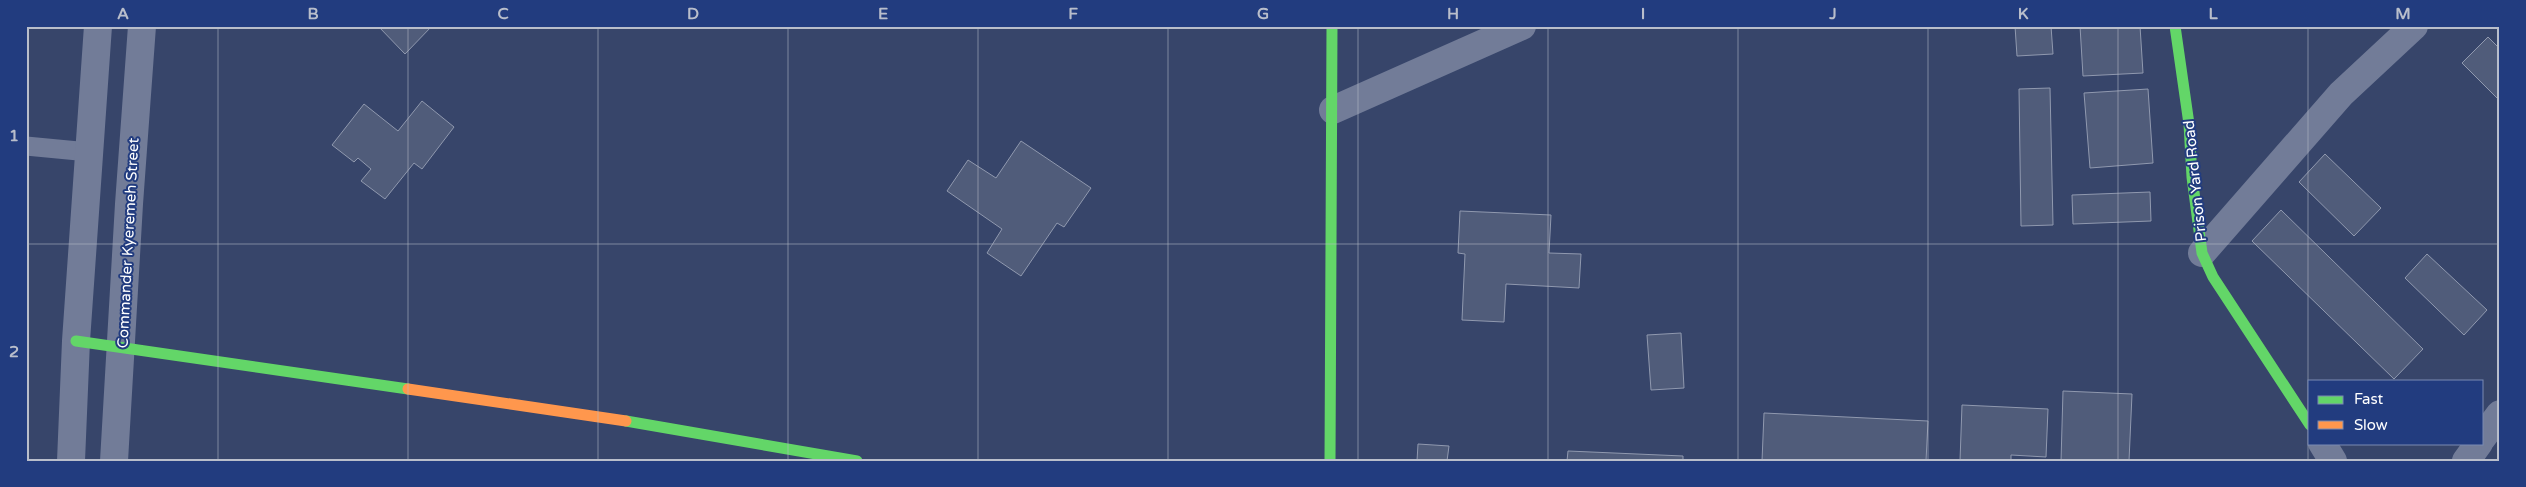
<svg xmlns="http://www.w3.org/2000/svg" width="2526" height="487" viewBox="0 0 2526 487" font-family="'Varela Round',sans-serif">
<rect width="100%" height="100%" fill="#37456a"/>
<g fill="#505c7a" stroke="#9099af">
<path d="M378 26H432L405 54Z"/>
<path d="M2015 26H2051L2053 54 2017 56Z"/>
<path d="M2080 26H2140L2143 73 2083 76Z"/>
<path d="M2488 37 2500 49V101L2462 63Z"/>
<path d="M2050 88 2053 225 2021 226 2019 89Z"/>
<path d="M2148 89 2153 163 2090 168 2084 93Z"/>
<path d="M422 101 454 127 422 169 414 163 385 199 361 181 371 169 358 158 354 162 332 145 364 104 398 131Z"/>
<path d="M1021 141 1091 188 1064 227 1057 223 1021 276 987 253 1002 229 947 191 968 160 996 178Z"/>
<path d="M2325 154 2381 208 2354 236 2299 182Z"/>
<path d="M2150 192 2151 221 2073 224 2072 195Z"/>
<path d="M2281 210 2423 349 2394 379 2252 241Z"/>
<path d="M1460 211 1551 215 1549 253 1581 254 1579 288 1506 284 1504 322 1462 320 1465 254 1458 253Z"/>
<path d="M2427 254 2487 310 2464 335 2405 278Z"/>
<path d="M1681 333 1684 388 1651 390 1647 335Z"/>
<path d="M2063 391 2132 394 2129 461H2061Z"/>
<path d="M1962 405 2048 409 2046 457 2011 455V461H1960Z"/>
<path d="M1764 413 1928 421 1926 461H1762Z"/>
<path d="M1418 444 1449 446 1447 461H1417Z"/>
<path d="M1568 451 1683 456V461H1567Z"/>
</g>
<g fill="none" stroke-linecap="round" stroke-linejoin="round">
<path stroke="#727c98" stroke-width="19" d="M26 146 89 152"/>
<g stroke="#727c98" stroke-width="28">
<path d="M1333 110 1522 26"/>
<path d="M2202 253 2341 94 2414 26"/>
<path d="M2482 438 2500 414"/>
<path d="M2322 443 2333 461"/>
<path d="M71 461 76 341 98 26"/>
<path d="M114 461 129 204 142 26"/>
<path d="M2466 461 2479 443"/>
</g>
<g stroke="#63d668" stroke-width="11">
<path d="M2175 26 2189 124 2192 177 2202 253 2213 277 2310 425"/>
<path d="M76 341 408 389"/>
<path d="M626 421 857 461"/>
<path d="M1330 461 1332 26"/>
</g>
<path stroke="#ff974d" stroke-width="11" d="M408 389 626 421"/>
</g>
<path fill="none" stroke="#b9becb" stroke-width="1" stroke-opacity="0.55" d="M218 26V461M408 26V461M598 26V461M788 26V461M978 26V461M1168 26V461M1358 26V461M1548 26V461M1738 26V461M1928 26V461M2118 26V461M2308 26V461M26 244H2500"/>
<g text-anchor="middle" dominant-baseline="central" stroke-width="4" stroke-linejoin="round" paint-order="stroke">
<g font-size="15" fill="#fff" stroke="#223c7f">
<text transform="translate(2195 181) rotate(-96)">Prison Yard Road</text>
<text transform="translate(128 243) rotate(-87)">Commander Kyeremeh Street</text>
</g>
</g>
<rect width="2526" height="487" fill="none" stroke="#223c7f" stroke-width="55"/>
<rect x="2308" y="380" width="175" height="65" fill="#223c7f" stroke="#7a8ab2"/>
<rect x="2318" y="396" width="25" height="8" fill="#63d668" stroke="#7a8ab2"/>
<text x="2354" y="404" font-size="15" fill="#ffffff">Fast</text>
<rect x="2318" y="421" width="25" height="8" fill="#ff974d" stroke="#7a8ab2"/>
<text x="2354" y="430" font-size="15" fill="#ffffff">Slow</text>
<rect x="28" y="28" width="2470" height="432" fill="none" stroke="#b9becb" stroke-width="2"/>
<g font-size="16" text-anchor="middle" font-weight="bold" fill="#b9becb">
<text x="123" y="19">A</text>
<text x="313" y="19">B</text>
<text x="503" y="19">C</text>
<text x="693" y="19">D</text>
<text x="883" y="19">E</text>
<text x="1073" y="19">F</text>
<text x="1263" y="19">G</text>
<text x="1453" y="19">H</text>
<text x="1643" y="19">I</text>
<text x="1833" y="19">J</text>
<text x="2023" y="19">K</text>
<text x="2213" y="19">L</text>
<text x="2403" y="19">M</text>
<text x="14" y="141">1</text>
<text x="14" y="357">2</text>
</g>
</svg>
